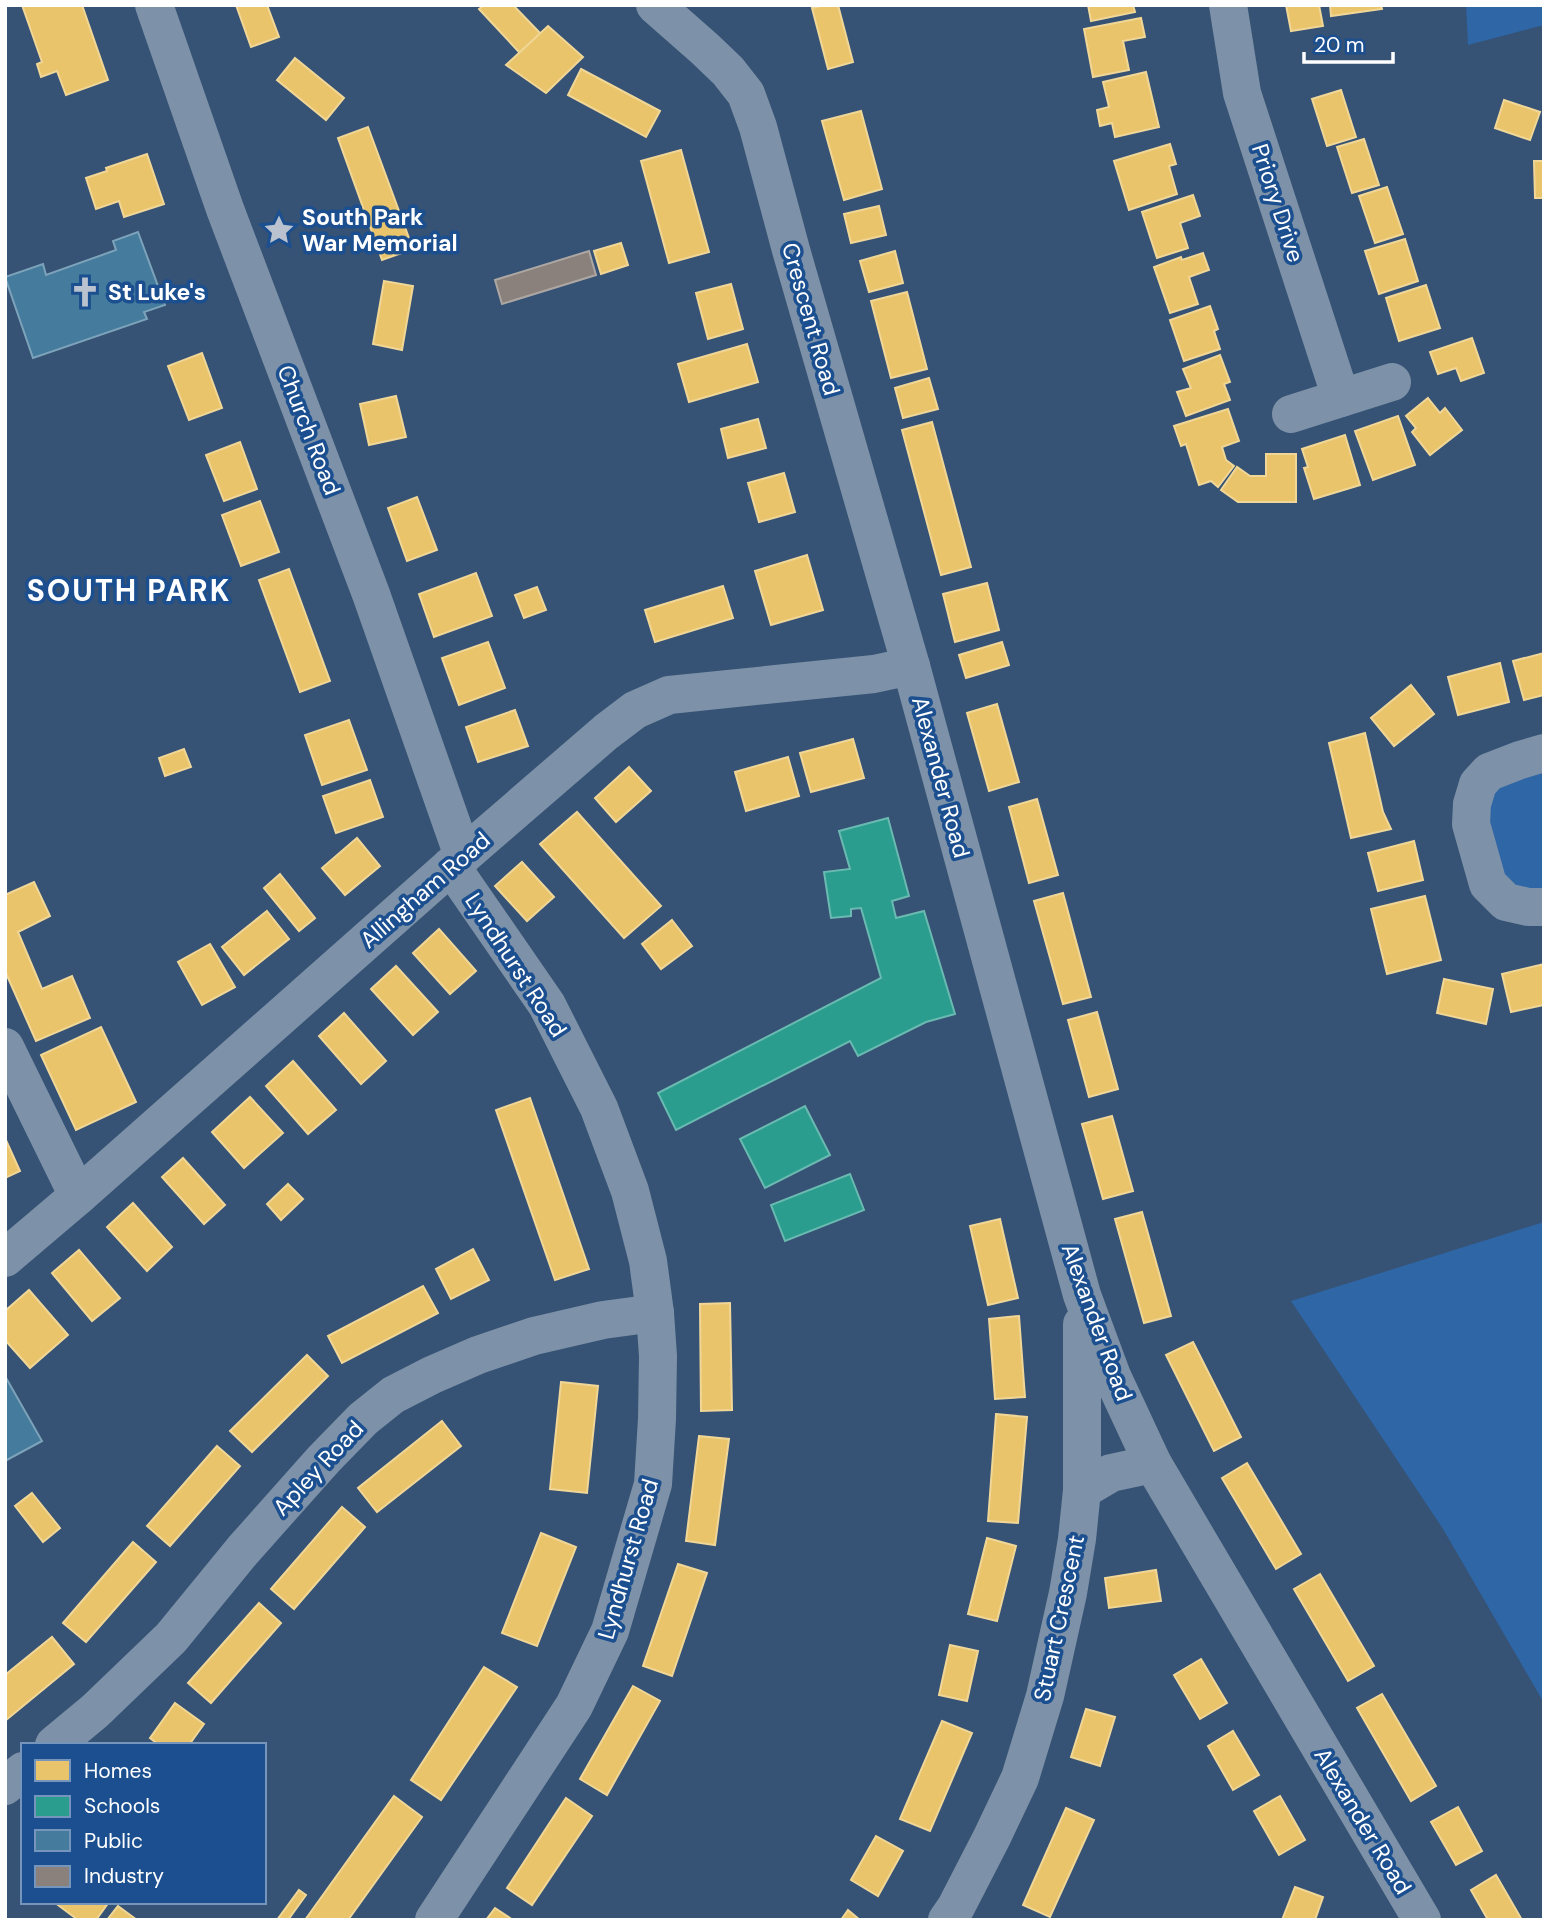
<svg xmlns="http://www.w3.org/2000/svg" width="1549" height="1925" viewBox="0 0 1549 1925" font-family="'DM Sans',sans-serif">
<rect width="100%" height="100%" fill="#365274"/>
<g fill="#2f66a5">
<path d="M1466 5H1544V25L1468 45Z"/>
<path d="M1544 761V895L1520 889 1491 863 1487 801 1501 781Z"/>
<path d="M1544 1222V1703L1443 1529 1291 1301Z"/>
</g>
<g fill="#e9c46a" stroke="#f0d697" stroke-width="2">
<path d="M22 5H82L108 80 66 95 57 71 41 77 37 64 42 62Z"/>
<path d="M236 5H267L279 37 251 47Z"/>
<path d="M484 5H513L567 61 546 81 479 9Z"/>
<path d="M825 5H838L853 62 828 69 812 8Z"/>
<path d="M1088 5H1133L1135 12 1091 21Z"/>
<path d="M1286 5H1319L1323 26 1291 31Z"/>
<path d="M1330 5H1381L1382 9 1331 16Z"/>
<path d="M1141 18 1145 37 1123 41 1129 70 1093 77 1084 29Z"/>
<path d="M548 26 583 57 546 93 506 65Z"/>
<path d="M295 58 344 98 326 120 277 80Z"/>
<path d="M581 69 660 111 646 137 568 95Z"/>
<path d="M1146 72 1159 127 1115 137 1112 123 1100 126 1097 110 1109 107 1103 82Z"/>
<path d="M1341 90 1356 137 1327 146 1312 99Z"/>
<path d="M1504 100 1540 112 1530 140 1495 128Z"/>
<path d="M861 111 882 189 844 200 822 121Z"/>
<path d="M368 127 413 249 382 260 338 138Z"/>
<path d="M1364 139 1379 185 1352 193 1337 147Z"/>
<path d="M1170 144 1176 164 1169 166 1177 194 1129 210 1114 161Z"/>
<path d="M681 150 709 252 669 263 641 161Z"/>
<path d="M147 154 164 204 124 217 119 201 96 209 86 178 107 171 106 168Z"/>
<path d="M1534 161H1544V198H1535Z"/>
<path d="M1387 187 1403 234 1375 243 1359 196Z"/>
<path d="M1193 195 1200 216 1180 223 1188 248 1157 258 1142 212Z"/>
<path d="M879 206 886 235 851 243 844 214Z"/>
<path d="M1405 239 1418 281 1379 294 1365 251Z"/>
<path d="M621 243 628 265 601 274 594 251Z"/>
<path d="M895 251 903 283 869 292 860 261Z"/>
<path d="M1203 253 1209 270 1189 277 1198 304 1170 313 1154 267 1181 257 1182 260Z"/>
<path d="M384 281 413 286 402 350 373 344Z"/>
<path d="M731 284 743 329 708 339 696 293Z"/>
<path d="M1426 285 1440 328 1399 341 1386 298Z"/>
<path d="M907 292 927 369 891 378 871 301Z"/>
<path d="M1210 306 1218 329 1214 331 1220 349 1184 361 1170 320Z"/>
<path d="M1472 338 1484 373 1461 381 1456 368 1438 374 1430 352Z"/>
<path d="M747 344 758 382 689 402 678 364Z"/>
<path d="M202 353 222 408 189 420 168 366Z"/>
<path d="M1220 355 1230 382 1224 384 1230 400 1186 416 1177 392 1191 388 1183 369Z"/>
<path d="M929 378 938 409 903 418 895 388Z"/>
<path d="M396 396 406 437 369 445 360 404Z"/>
<path d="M1428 398 1440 413 1445 408 1462 430 1430 455 1412 432 1416 428 1406 416Z"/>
<path d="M1228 409 1239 441 1222 447 1226 460 1234 466 1218 487 1211 481 1199 485 1186 444 1181 446 1174 426Z"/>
<path d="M1398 416 1415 465 1373 480 1355 431Z"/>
<path d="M758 419 766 448 728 458 721 429Z"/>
<path d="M932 422 971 567 941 575 902 430Z"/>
<path d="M1345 435 1360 485 1314 499 1304 468 1308 467 1302 449Z"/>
<path d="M240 442 257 489 224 501 206 455Z"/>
<path d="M1266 454H1296V502H1238L1221 490 1237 467 1250 476H1266Z"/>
<path d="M784 473 795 512 759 522 748 483Z"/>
<path d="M417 497 437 550 407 561 388 508Z"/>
<path d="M260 501 279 552 241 566 222 515Z"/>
<path d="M807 555 823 610 771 625 755 571Z"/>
<path d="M289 569 330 681 300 692 259 580Z"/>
<path d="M476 573 492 616 434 637 419 594Z"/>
<path d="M987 583 999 630 955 642 943 594Z"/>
<path d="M723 586 733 618 655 642 645 610Z"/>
<path d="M537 587 546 610 524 618 515 595Z"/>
<path d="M488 642 505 688 459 705 442 658Z"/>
<path d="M1002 642 1009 665 966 678 959 655Z"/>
<path d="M1544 653V695L1524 700 1513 661Z"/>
<path d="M1500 663 1509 702 1458 715 1448 677Z"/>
<path d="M1411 685 1434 714 1394 746 1371 718Z"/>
<path d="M997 704 1019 782 989 791 967 713Z"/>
<path d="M515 710 528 746 478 762 466 727Z"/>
<path d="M349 720 367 770 322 785 305 735Z"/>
<path d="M1365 733 1383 812 1391 829 1351 838 1329 743Z"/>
<path d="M853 739 864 778 811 792 800 753Z"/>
<path d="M184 749 191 767 165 776 159 758Z"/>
<path d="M788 757 799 796 746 811 735 772Z"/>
<path d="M629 767 651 791 616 822 595 798Z"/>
<path d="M370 780 383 817 336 833 323 796Z"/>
<path d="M1037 799 1058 875 1029 883 1009 807Z"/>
<path d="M577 812 661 906 624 938 540 844Z"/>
<path d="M357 838 380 866 345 895 322 868Z"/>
<path d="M1414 841 1423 880 1378 891 1368 853Z"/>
<path d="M522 862 554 897 527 921 495 886Z"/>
<path d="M280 874 315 918 299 931 264 888Z"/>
<path d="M34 882 50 916 18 932 42 989 72 976 90 1018 36 1041 5 971V895Z"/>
<path d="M1063 893 1091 997 1063 1004 1034 901Z"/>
<path d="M1425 896 1441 960 1387 974 1371 909Z"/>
<path d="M267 911 289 939 244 975 222 947Z"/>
<path d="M672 920 692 946 661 969 642 944Z"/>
<path d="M439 929 476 971 450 994 413 953Z"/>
<path d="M210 944 235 987 202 1005 178 962Z"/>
<path d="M1544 964V1005L1511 1012 1502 974Z"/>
<path d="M396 966 438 1012 413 1035 371 989Z"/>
<path d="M1444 979 1493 989 1486 1024 1437 1013Z"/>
<path d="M1097 1012 1118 1089 1089 1097 1068 1020Z"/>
<path d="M344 1013 386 1061 361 1084 319 1036Z"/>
<path d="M101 1027 136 1102 76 1130 41 1055Z"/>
<path d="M293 1061 336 1110 308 1134 266 1086Z"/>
<path d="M250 1097 283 1133 244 1168 212 1132Z"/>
<path d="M530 1098 589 1269 555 1280 496 1110Z"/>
<path d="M1112 1116 1133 1191 1103 1199 1082 1124Z"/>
<path d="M5 1138 20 1171 5 1178Z"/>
<path d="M183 1158 225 1205 204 1224 162 1177Z"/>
<path d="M288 1184 303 1199 281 1220 267 1204Z"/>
<path d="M133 1203 172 1247 147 1271 107 1227Z"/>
<path d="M1142 1212 1171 1316 1144 1323 1115 1219Z"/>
<path d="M1000 1219 1018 1298 988 1305 970 1226Z"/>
<path d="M473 1249 489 1280 451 1299 436 1269Z"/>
<path d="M79 1250 120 1298 92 1321 52 1273Z"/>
<path d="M423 1286 438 1313 342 1363 328 1336Z"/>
<path d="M29 1290 68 1335 30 1368 5 1340V1311Z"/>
<path d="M730 1303 732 1410 701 1411 700 1304Z"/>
<path d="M1019 1316 1025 1397 995 1399 989 1319Z"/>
<path d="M1193 1342 1241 1437 1214 1451 1166 1355Z"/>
<path d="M307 1355 328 1376 252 1452 230 1431Z"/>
<path d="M561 1382 598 1386 587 1493 550 1489Z"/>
<path d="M996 1414 1027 1417 1018 1523 988 1521Z"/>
<path d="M442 1421 461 1446 377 1512 358 1488Z"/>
<path d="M699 1436 729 1439 715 1545 686 1541Z"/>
<path d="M217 1446 240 1466 170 1546 147 1526Z"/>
<path d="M1247 1463 1301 1554 1276 1569 1222 1478Z"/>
<path d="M32 1493 60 1528 43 1542 15 1506Z"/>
<path d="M342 1507 365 1527 294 1609 271 1589Z"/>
<path d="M541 1533 576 1547 537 1646 502 1633Z"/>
<path d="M987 1538 1016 1546 997 1621 968 1614Z"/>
<path d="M133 1542 156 1562 86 1642 63 1623Z"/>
<path d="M678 1564 707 1573 672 1676 643 1666Z"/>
<path d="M1156 1570 1161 1601 1109 1608 1105 1578Z"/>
<path d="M1320 1574 1374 1666 1348 1681 1294 1589Z"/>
<path d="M259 1603 281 1623 211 1703 188 1683Z"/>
<path d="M52 1637 74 1664 5 1721V1675Z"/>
<path d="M950 1645 978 1651 967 1701 939 1695Z"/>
<path d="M1201 1659 1227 1703 1200 1719 1174 1675Z"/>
<path d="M484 1667 517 1687 441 1800 411 1780Z"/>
<path d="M633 1686 660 1701 607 1795 580 1779Z"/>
<path d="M1382 1694 1436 1786 1411 1801 1357 1708Z"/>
<path d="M175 1703 204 1724 189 1745H159L150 1738Z"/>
<path d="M1086 1709 1115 1717 1100 1766 1071 1757Z"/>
<path d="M942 1721 972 1733 930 1831 900 1819Z"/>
<path d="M1233 1731 1259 1775 1233 1790 1208 1746Z"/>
<path d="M394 1796 422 1817 348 1920H305Z"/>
<path d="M1280 1796 1305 1840 1279 1855 1254 1811Z"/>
<path d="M566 1798 592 1816 532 1905 507 1888Z"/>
<path d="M1458 1807 1482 1851 1456 1865 1431 1822Z"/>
<path d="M1066 1808 1094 1820 1050 1917 1023 1905Z"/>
<path d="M876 1836 903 1851 878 1896 851 1880Z"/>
<path d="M1496 1875 1522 1920H1488L1471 1890Z"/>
<path d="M1295 1887 1323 1897 1315 1920H1282Z"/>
<path d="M299 1890 306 1895 288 1920H277Z"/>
<path d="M54 1902H109L96 1920H78Z"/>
<path d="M118 1906 137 1920H107Z"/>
<path d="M495 1908 513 1920H486Z"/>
<path d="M848 1910 860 1920H841Z"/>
</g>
<g fill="#2a9d8f" stroke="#6abab1" stroke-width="2">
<path d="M888 818 909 896 892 901 896 918 924 911 955 1014 926 1022 858 1056 850 1041 676 1130 658 1093 881 978 861 908 851 909V916L831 918 824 872 850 869 839 831Z"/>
<path d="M805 1106 830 1155 765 1188 740 1139Z"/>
<path d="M850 1174 864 1210 785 1241 771 1205Z"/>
</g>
<g fill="#457b9d" stroke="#7da3ba" stroke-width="2">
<path d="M138 232 165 305 144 312 147 319 33 358 5 277 43 264 46 275 116 250 113 241Z"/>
<path d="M5 1376 42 1441 5 1461Z"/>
</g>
<path fill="#8a817c" stroke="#ada7a3" stroke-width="2" d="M589 251 596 275 502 304 495 280Z"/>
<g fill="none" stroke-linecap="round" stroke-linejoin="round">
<g stroke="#7d92a8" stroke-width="38">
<path d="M154 5 225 209 371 594 463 856"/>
<path d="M655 5 705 49 728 71 746 94 758 127 791 250 911 666 1082 1295 1112 1376 1153 1464 1422 1920"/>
<path d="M1228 5 1242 93 1341 398"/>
<path d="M1291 414 1392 382"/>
<path d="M1544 753 1520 760 1489 772 1478 784 1472 804 1471 824 1488 884 1506 902 1528 907H1544"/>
<path d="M5 1047 78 1196"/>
<path d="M5 1258 78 1196 451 866 606 732 635 710 669 695 874 674 911 666"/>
<path d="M1082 1490 1111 1473 1153 1464"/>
<path d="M54 1745 95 1711 171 1638 243 1550 324 1459 363 1419 393 1395 432 1375 478 1355 534 1336 603 1320 655 1313"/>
<path d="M5 1786 23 1771"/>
<path d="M434 1920 574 1706 610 1631 653 1484 657 1419 658 1356 655 1313 648 1261 630 1191 599 1108 547 1005 451 866"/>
<path d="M947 1920 956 1907 992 1837 1020 1778 1045 1696 1068 1593 1077 1539 1082 1490V1324"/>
</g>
</g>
<defs>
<g id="sight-bare" transform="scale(2.415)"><path d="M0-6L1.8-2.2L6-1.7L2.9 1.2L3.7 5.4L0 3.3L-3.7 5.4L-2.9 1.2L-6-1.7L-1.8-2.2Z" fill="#b9c2ce" stroke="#1b4f8f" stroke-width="2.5" paint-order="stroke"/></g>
<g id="church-bare" transform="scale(2.415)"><path d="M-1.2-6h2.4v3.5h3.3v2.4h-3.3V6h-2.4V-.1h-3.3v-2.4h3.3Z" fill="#b9c2ce" stroke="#1b4f8f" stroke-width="2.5" paint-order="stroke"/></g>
</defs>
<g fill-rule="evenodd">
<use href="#sight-bare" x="279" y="230"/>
<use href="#church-bare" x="85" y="292"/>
</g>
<g text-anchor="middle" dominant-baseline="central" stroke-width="7" stroke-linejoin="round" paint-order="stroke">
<g font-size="23" fill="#fff" stroke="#1b4f8f">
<text transform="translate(1278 203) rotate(72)">Priory Drive</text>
<text transform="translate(811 319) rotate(74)">Crescent Road</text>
<text transform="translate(309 430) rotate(69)">Church Road</text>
<text transform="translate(941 777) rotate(75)">Alexander Road</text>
<text transform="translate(425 890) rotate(-41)">Allingham Road</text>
<text transform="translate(516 965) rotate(57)">Lyndhurst Road</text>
<text transform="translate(1097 1322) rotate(70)">Alexander Road</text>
<text transform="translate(318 1468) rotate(-47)">Apley Road</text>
<text transform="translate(628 1559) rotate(-74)">Lyndhurst Road</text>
<text transform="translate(1059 1618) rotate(-78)">Stuart Crescent</text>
<text transform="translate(1363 1821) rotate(59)">Alexander Road</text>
</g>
<g font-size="23" font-weight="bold" fill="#fff" stroke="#1b4f8f" text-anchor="start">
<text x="302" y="217">South Park<tspan x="302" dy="26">War Memorial</tspan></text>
<text x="108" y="292">St Luke's</text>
</g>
<g font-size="30" font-weight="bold" letter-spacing="2" fill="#fff" stroke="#1b4f8f">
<text x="129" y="590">SOUTH PARK</text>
</g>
</g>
<rect width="1549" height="1925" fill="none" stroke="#ffffff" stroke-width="14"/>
<rect x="21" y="1743" width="245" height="161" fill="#1b4f8f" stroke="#7695bc" stroke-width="2"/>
<rect x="35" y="1760" width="35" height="21" fill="#e9c46a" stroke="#7695bc" stroke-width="2"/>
<text x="84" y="1778" font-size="21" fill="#ffffff">Homes</text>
<rect x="35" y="1796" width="35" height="21" fill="#2a9d8f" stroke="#7695bc" stroke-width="2"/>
<text x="84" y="1813" font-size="21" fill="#ffffff">Schools</text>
<rect x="35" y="1830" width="35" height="21" fill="#457b9d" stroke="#7695bc" stroke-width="2"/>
<text x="84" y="1848" font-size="21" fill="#ffffff">Public</text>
<rect x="35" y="1866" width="35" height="21" fill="#8a817c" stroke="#7695bc" stroke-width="2"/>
<text x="84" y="1883" font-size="21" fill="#ffffff">Industry</text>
<path d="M1304 52v10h89v-10" fill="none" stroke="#ffffff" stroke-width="3.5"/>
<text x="1314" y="52" font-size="21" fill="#ffffff" stroke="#1b4f8f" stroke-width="5" paint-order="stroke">20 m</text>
</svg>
